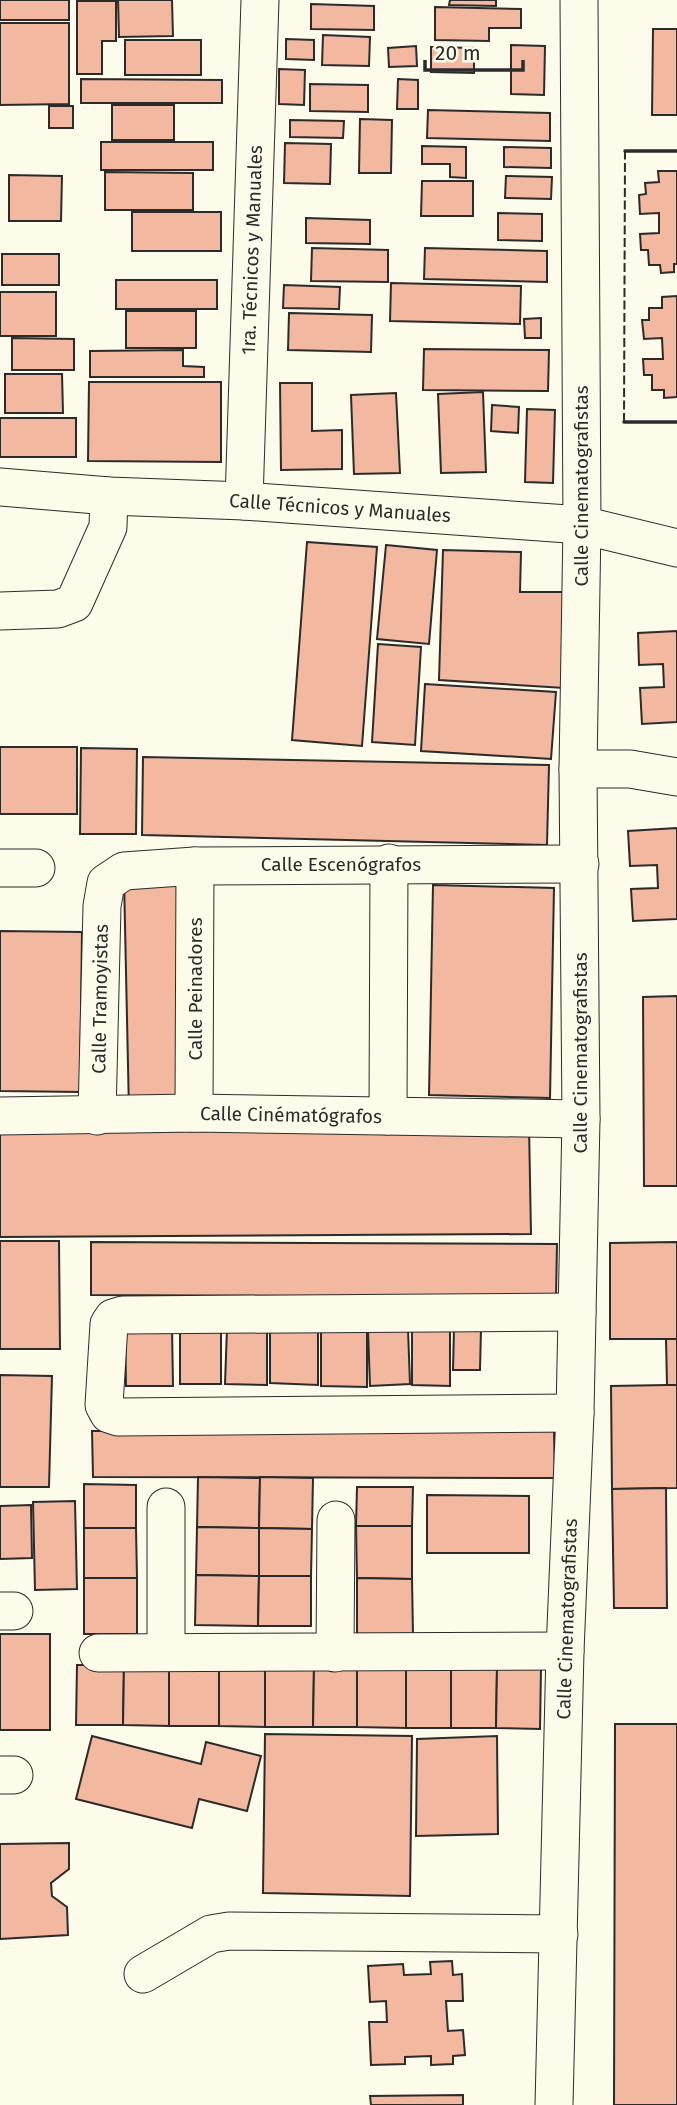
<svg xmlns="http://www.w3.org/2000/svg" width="677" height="2105" viewBox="0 0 677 2105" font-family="'Fira Sans',sans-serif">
<rect width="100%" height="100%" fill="#fdfbea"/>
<g fill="#f2b8a0" stroke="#2b2b2b" stroke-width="2">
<rect x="0" y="0" width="69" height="20"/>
<path d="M118 0H172L173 36 119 37Z"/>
<path d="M450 0H496V6L449 5Z"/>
<path d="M77 1H116V41H102V74H77Z"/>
<path d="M311 4 374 6V30L311 29Z"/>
<path d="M435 7 521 9V28H489V41L435 40Z"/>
<path d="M0 23H69V104L0 105Z"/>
<path d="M653 29H677V115H652Z"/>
<path d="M323 35 370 37 369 66 322 65Z"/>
<path d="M286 39 314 40V60L286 59Z"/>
<rect x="125" y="40" width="76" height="35"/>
<path d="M511 45 545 46 544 95 511 94Z"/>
<path d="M416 46 417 66 389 67 388 48Z"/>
<path d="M431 47 474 48V73L431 72Z"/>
<path d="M279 69 305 70 304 105 279 104Z"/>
<path d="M81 79 222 80V103H81Z"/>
<path d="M398 79 418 80V109H397Z"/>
<path d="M310 84 368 85V112L310 111Z"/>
<rect x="112" y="105" width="62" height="35"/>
<rect x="49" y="106" width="24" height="22"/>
<path d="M428 110 550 113V141L427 138Z"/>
<path d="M360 119 392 120 391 173H359Z"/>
<path d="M290 120 344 121 343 138 290 137Z"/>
<rect x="101" y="142" width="112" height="28"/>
<path d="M285 143 331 144 330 184 284 183Z"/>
<path d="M422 146 466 147V178L450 177V164H422Z"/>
<path d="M504 147 551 148V168L504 167Z"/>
<path d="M658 171H677V264H674V272L661 273 660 265H649L648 250H641L640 234 659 233V213L640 214 639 195 646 194 645 183 659 182Z"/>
<path d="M105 172 193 173V210H105Z"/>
<path d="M9 175 62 176 61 221H9Z"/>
<path d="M506 176 552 177 551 199 505 198Z"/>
<path d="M422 181H473V216H421Z"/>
<rect x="132" y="212" width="89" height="39"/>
<path d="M498 213 542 214V241L498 240Z"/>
<path d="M306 218 370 220V244L306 243Z"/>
<path d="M312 248 388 250V282L311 281Z"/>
<path d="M425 248 547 251V282L424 279Z"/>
<rect x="2" y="254" width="57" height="31"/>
<rect x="116" y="280" width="101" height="29"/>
<path d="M391 283 521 286 520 324 390 321Z"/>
<path d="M284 285 340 287 339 309 283 308Z"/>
<rect x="0" y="292" width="56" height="44"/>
<path d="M677 296V397L664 398V390H652V375H644L643 359H663L662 338 644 339 642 320H649V308H662V297Z"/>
<rect x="126" y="311" width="70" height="37"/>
<path d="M289 313 372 315 371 352 288 350Z"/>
<path d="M541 318V338H525L524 319Z"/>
<path d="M12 338 74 339V370H12Z"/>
<path d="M424 349 549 350 548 391 423 390Z"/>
<path d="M183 350V366L204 367V377H90V351Z"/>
<path d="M5 374H62L63 413H5Z"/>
<path d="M89 382H221V462L88 461Z"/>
<path d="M280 383H312V431L342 430V469L281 470Z"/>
<path d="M483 392 486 472 441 473 438 394Z"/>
<path d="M396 393 400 473 354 474 351 395Z"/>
<path d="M492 405 519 407 518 433 491 431Z"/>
<path d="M527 409 555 410 553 483 525 482Z"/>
<rect x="0" y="418" width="76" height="39"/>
<path d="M307 542 377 547 362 746 292 740Z"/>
<path d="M386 545 437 550 429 644 377 639Z"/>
<path d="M443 550 521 552 520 592H566L564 688 439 680Z"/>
<path d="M677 631V722L642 724 640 688 664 687 663 664 639 665 638 633Z"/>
<path d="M378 644 421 647 415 745 372 742Z"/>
<path d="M425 684 556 692 551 759 421 751Z"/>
<rect x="0" y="747" width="77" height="67"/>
<path d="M81 748 137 749 136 834H80Z"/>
<path d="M143 757 549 765 547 845 142 835Z"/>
<path d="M677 828V919L633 921 631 889 658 888 657 865 630 866 628 831Z"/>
<path d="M184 877 190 1111 129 1112 124 879Z"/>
<path d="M433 885 554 888 550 1098 429 1095Z"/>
<path d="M0 931 82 932 80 1092 0 1091Z"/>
<path d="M677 996V1186H644L643 997Z"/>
<path d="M529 1125 531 1234 0 1237V1131Z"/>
<path d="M0 1241H59L60 1349H0Z"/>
<path d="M91 1242 557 1244 556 1297 91 1295Z"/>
<path d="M677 1242V1339H610V1243Z"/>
<path d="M180 1326 221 1327V1384H180Z"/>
<path d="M450 1326V1386L412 1385V1328Z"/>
<path d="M172 1327 173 1386H126L125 1328Z"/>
<path d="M227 1328 267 1330V1385L225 1384Z"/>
<path d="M454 1328 481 1329 480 1370H453Z"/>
<path d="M270 1329H318V1385L270 1383Z"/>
<path d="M408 1329 410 1384 370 1386 368 1330Z"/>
<path d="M321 1330H367V1387L321 1386Z"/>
<path d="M666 1339H677V1385H667Z"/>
<path d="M0 1375 52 1376 49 1487H0Z"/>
<path d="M667 1385H677V1488L612 1489 611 1386Z"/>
<path d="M92 1431H554L555 1478 93 1477Z"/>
<path d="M198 1477 260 1478 259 1528 197 1527Z"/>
<path d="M260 1477 313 1478 312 1529 259 1528Z"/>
<path d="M84 1484 136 1485V1528H84Z"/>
<path d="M357 1487H413L412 1526H356Z"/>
<path d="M666 1488 667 1608H614L612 1489Z"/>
<path d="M427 1495 529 1496V1553H427Z"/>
<path d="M75 1501 77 1589 35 1590 33 1502Z"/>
<path d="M31 1505 32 1558 0 1559V1506Z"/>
<path d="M356 1526H412V1579L357 1578Z"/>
<path d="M197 1527 259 1528V1576L196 1575Z"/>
<path d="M84 1528H136L137 1578H84Z"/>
<path d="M259 1528 312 1529 311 1576H259Z"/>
<path d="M196 1575 259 1576 258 1626 195 1625Z"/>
<path d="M259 1576H311V1626H258Z"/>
<rect x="84" y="1578" width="53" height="56"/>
<path d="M357 1578 412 1579 413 1634H357Z"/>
<rect x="0" y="1634" width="50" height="96"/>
<path d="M77 1665H124L123 1725H76Z"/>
<path d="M124 1665 169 1666V1726L123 1725Z"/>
<rect x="169" y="1666" width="50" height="60"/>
<path d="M219 1666 265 1667V1727L219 1726Z"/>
<path d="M265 1667H314L313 1727H265Z"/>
<path d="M314 1667H357V1727H313Z"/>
<path d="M357 1667 406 1668V1728L357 1727Z"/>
<rect x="406" y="1668" width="45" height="60"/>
<path d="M451 1668H497L496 1728H451Z"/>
<path d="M497 1668 541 1669 540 1729 496 1728Z"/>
<path d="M615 1724H677V2105H614Z"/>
<path d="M265 1734 412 1736 410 1896 263 1893Z"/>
<path d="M92 1736 201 1764 206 1742 261 1756 247 1811 199 1799 192 1828 76 1799Z"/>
<path d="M497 1736 498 1834 416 1836 417 1739Z"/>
<path d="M69 1843V1869L51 1883 52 1896 67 1907 68 1935 0 1939V1844Z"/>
<path d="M452 1961 453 1975 462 1974 463 2001H446L448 2031 463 2030 465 2055 453 2056V2064L431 2065V2056L405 2057V2064L371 2065 369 2022H387L386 2001 370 2002 368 1966 403 1964 404 1975 431 1974 430 1962Z"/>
<path d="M463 2095V2105H371L370 2096Z"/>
</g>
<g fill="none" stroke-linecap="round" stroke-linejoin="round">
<g stroke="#2b2b2b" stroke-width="39">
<g id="minor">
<path d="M0 487 109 496 244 501 582 525 677 548"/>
<path d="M244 501 260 0"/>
<path d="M0 611 58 609 74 603 108 527 109 496"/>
<path d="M578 769H630L677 777"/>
<path d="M0 868H36"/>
<path d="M194 1113 195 866"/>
<path d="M0 1116 194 1113 581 1119"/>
<path d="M97 1116 102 906 106 883 124 871 195 866 580 864"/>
<path d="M388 1116 389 863"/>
<path d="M575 1413 118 1417 109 1414 104 1405 109 1324 113 1318 123 1315 577 1312"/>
<path d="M166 1507V1652"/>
<path d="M0 1611H14"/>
<path d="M98 1653 565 1651"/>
<path d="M335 1653 336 1520"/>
<path d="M0 1775H14"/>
<path d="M143 1974 211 1934 229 1931 559 1934"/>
<path d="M554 2105 565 1651 575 1413 581 1119 578 769 582 525 579 0"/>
</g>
</g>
<use href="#minor" stroke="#fdfbea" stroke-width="37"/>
<path stroke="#2b2b2b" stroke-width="2" stroke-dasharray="9 3.5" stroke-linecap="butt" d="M624 422 625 151"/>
<g stroke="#2b2b2b" stroke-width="3.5">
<path d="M625 151H677"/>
<path d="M624 422H677"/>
</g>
</g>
<g text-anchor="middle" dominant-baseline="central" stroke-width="5" stroke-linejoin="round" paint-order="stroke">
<g font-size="19" fill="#2b2b2b" stroke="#fdfbea">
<text transform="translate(252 250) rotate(-88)">1ra. Técnicos y Manuales</text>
<text transform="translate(581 486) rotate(-90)">Calle Cinematografistas</text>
<text transform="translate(340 508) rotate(4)">Calle Técnicos y Manuales</text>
<text x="341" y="864">Calle Escenógrafos</text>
<text transform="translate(195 989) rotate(-90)">Calle Peinadores</text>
<text transform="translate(100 999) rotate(-89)">Calle Tramoyistas</text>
<text transform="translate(580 1053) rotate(-90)">Calle Cinematografistas</text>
<text transform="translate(291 1115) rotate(1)">Calle Cinématógrafos</text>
<text transform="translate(567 1619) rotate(-88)">Calle Cinematografistas</text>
</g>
</g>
<path d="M425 60v10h98v-10" fill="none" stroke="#2b2b2b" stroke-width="3.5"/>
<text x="435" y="60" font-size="21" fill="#2b2b2b" stroke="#fdfbea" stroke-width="5" paint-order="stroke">20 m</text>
</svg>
